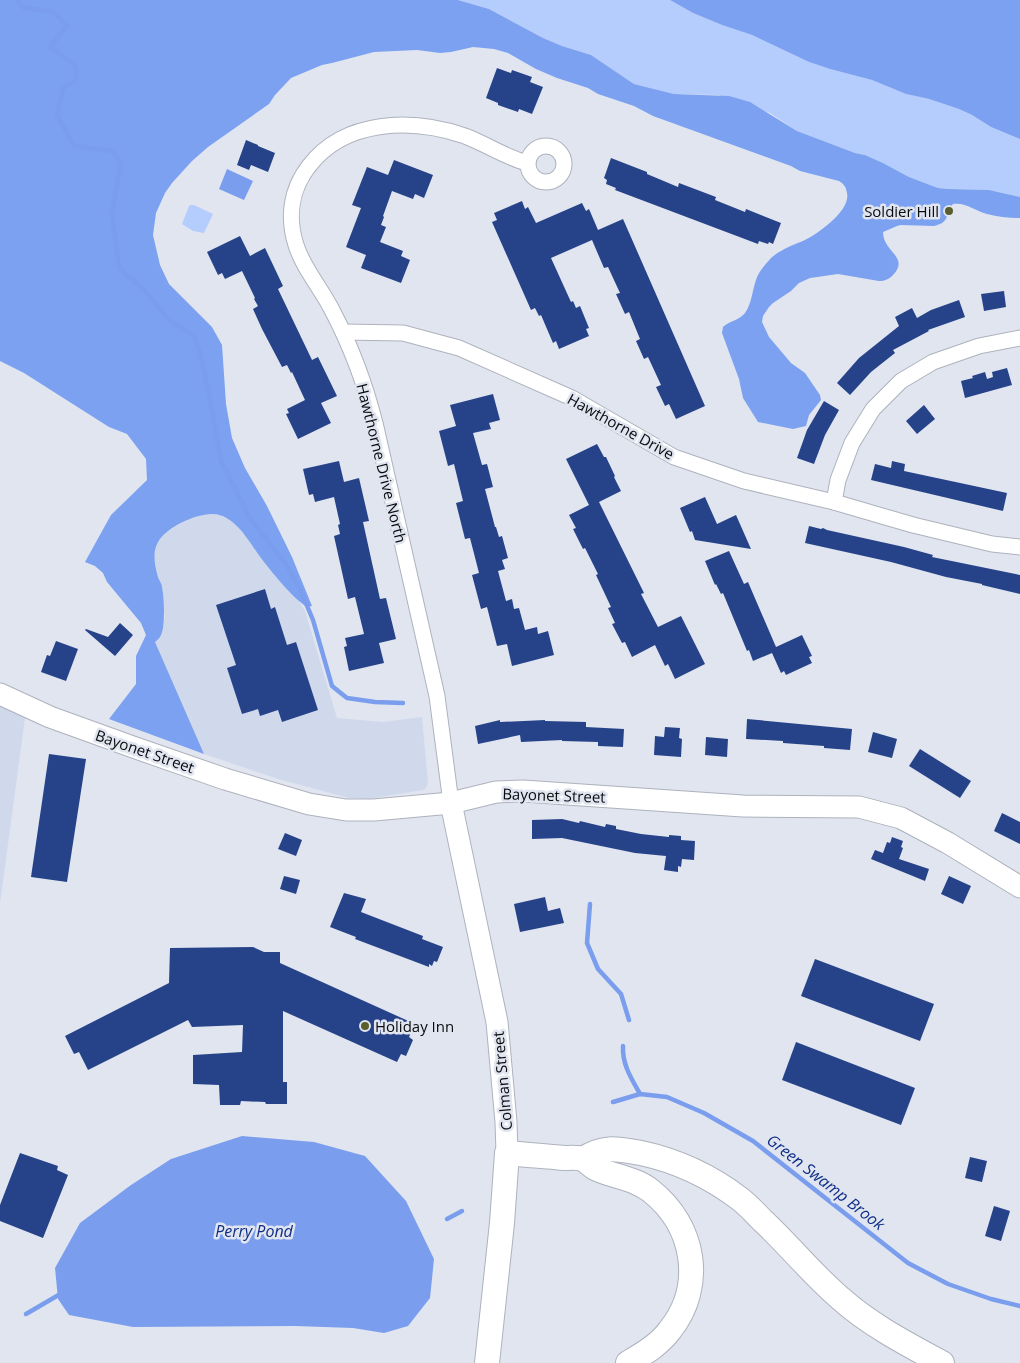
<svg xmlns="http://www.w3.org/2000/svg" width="1020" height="1363" viewBox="0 0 1020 1363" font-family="'Open Sans',sans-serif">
<rect width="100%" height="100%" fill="#e0e5f0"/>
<g fill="#d0d9eb">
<path d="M205 514H216L227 518 235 524 249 540 265 563 297 598 305 611 337 718 383 722 422 717 428 783 426 788 423 790 368 799 349 798 278 779 204 754 155 642 161 636 165 616 163 607 162 587 158 577 154 557 155 547 160 538 168 531 186 520Z"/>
<path d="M0 704 25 718 0 904Z"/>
</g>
<g fill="#b5cdfd">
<path d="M458 0H670L693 13 722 25 752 35 809 62 830 69 872 80 906 94 929 99 959 109 972 115 991 127 1020 139V197L989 190 948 189 938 188 909 177 883 163 865 155 855 153 834 145 797 131 770 113 718 95 674 94 634 84 591 55 562 46 543 38 489 9Z"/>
<path d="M191 205H194L213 214 204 233 193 231 182 224 189 206Z"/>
</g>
<g fill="#7ca1f0">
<path d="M0 0H458L489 9 543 38 562 46 591 55 634 84 674 94 729 96 750 102 797 131 834 145 855 153 865 155 883 163 909 177 938 188 948 189 989 190 1020 197V218C1009 218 998 217 987 214 975 211 966 202 953 204 944 215 951 222 934 226L901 225 897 226 883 232C883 252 910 257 893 275 889 279 885 281 879 281L838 274 810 278 799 283 791 291 773 303 769 307 763 316 762 322 769 337 791 363 805 373 820 395 821 400 809 415 806 426 793 429 758 422 743 398 739 379 722 333 723 327C729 321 740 320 745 313 752 303 752 291 756 280 758 272 766 264 771 258 781 249 794 245 805 240 819 233 851 210 847 193 846 187 844 184 839 181L800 171 791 166 653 116 634 106 598 94 588 88 557 78 536 69 508 53 494 49 473 47 451 52 440 53 417 50 374 52 332 63 322 65 291 78 275 95 269 104 208 147 192 161 172 183 165 193 156 213 153 235 160 265 169 284 212 327 222 345 226 404 232 438 245 468 267 506 292 557 312 606 307 607C293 598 275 576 264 562 251 546 237 515 213 514 200 514 188 519 177 525 153 539 151 552 158 577 159 580 162 584 162 587 164 597 166 628 160 637 159 639 157 640 155 642L204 754 109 719 136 684V656L146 635 141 623 107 582 103 573 95 566 85 562 111 515 147 480 146 459 127 434 109 427 24 373 0 361Z"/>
<path d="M670 0H1020V139L991 127 972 115 959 109 929 99 906 94 872 80 830 69 809 62 752 35 722 25 693 13Z"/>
</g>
<g fill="#7a9eed">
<path d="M227 169 253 181 244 200 219 189Z"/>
<path d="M242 1136 314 1142 365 1156 406 1201 434 1259 430 1298 408 1326 384 1333 353 1328 295 1326 133 1327 69 1315 58 1299 55 1268 80 1223 131 1185 171 1159Z"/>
</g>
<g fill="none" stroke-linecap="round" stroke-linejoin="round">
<g stroke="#7a9eed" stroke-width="4.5">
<path d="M17 0 24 8 50 11 55 14 67 26 50 47 76 66V80L63 88 57 115 74 146 112 151 121 162 112 214 119 268 145 291 169 320 194 336 201 356 212 410 221 461 249 517 286 564 300 589 313 620 332 686 347 698 375 702 403 703"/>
<path d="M590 904 587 943 598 969 621 994 629 1020"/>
<path d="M623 1046C622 1064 631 1078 640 1094"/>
<path d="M613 1102 640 1094 667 1097 704 1113 753 1141 908 1263 948 1284 991 1299 1020 1306"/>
<path d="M447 1219 462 1211"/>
<path d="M26 1314 62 1293"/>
</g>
</g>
<g fill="#264389">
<path d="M497 68 511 73 512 70 532 77 530 82 543 87 532 114 519 109 518 112 498 105V103L486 98Z"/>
<path d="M246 140 258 145V146L275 153 268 172 251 165 249 170 237 165Z"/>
<path d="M611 158 647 172V174L678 187 679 183 716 197 715 200 745 212 746 209 781 223 773 244 769 242 768 244 759 241 758 244 615 190 616 188 606 184 607 180 604 178Z"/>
<path d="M394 160 433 175 424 198 415 194 413 199 392 191 383 216 384 217 381 225 386 227 380 242 403 251 401 256 410 260 401 283 361 268 366 255 346 247 361 208 352 205 367 167 388 175Z"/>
<path d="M522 201 525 209 528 207 536 223 582 203 586 211 589 209 598 230 623 219 705 406 676 419 669 404 665 406 656 387 661 385 648 357 644 359 636 341 640 339 629 312 625 314 616 294 620 293 608 267 604 268 592 240 551 258 571 302 573 301 576 308 580 306 589 328 586 329 589 336 559 349 556 341 553 343 541 315 539 316 535 308 531 310 492 222 497 220 494 213Z"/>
<path d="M240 236 250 256 265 248 283 286 278 289 312 360 318 357 337 396 321 403 331 423 298 439 286 414 289 413 287 409 305 400 292 372 291 373 287 365 282 367 262 329 253 309 258 306 254 299 255 298 242 271 225 279 222 273 218 275 207 252Z"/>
<path d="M1004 291 1006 307 984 311 981 294Z"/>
<path d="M959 300 965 317 928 330 929 331 893 350 895 353 871 372 850 395 837 383 859 358 899 326 895 317 912 308 917 318 931 310Z"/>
<path d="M1007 368 1012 385 965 398 961 381 973 378 972 376 985 372 987 379 993 377 992 372Z"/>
<path d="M493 394 500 420 489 423 491 429 473 433 482 465 487 464 493 487 485 489 495 527H496L499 537 502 536 508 558 502 560 505 569 498 571 506 601 512 599 514 609 519 608 525 630 537 627 538 634 548 631 554 655 512 666 507 644 497 646 487 607 481 609 472 575 479 573 470 538 465 539 456 503 463 501 454 464 448 466 439 431 456 426 450 405Z"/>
<path d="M824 401 839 410 825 435 814 464 797 458 807 430Z"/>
<path d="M924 405 935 419 917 434 906 421Z"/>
<path d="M597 444 604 457H606L615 476 614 477 621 491 599 502 644 593 641 594 658 627 681 616 705 664 675 679 668 664 665 666 655 645 632 657 625 642 622 643 612 624 615 623 608 608 611 607 596 575 598 574 585 548 583 549 573 529 576 528 569 515 589 505 566 459Z"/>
<path d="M339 461 344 482 359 478 369 521 363 522 380 599 386 598 396 639 379 643 384 663 349 671 344 647 347 646 345 638 364 634 355 597 348 599 334 536 340 534 338 525 340 524 334 497 315 502 313 494 309 495 303 469Z"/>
<path d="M892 461 905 464 904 471 1007 493 1003 511 871 480 875 464 891 468Z"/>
<path d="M705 497 717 524 736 515 751 549 695 540 692 531 690 532 680 508Z"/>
<path d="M809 526 821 529 823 528 827 530 904 547 933 555 932 557 1020 575V594L982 585V584L946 577 891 562 805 543Z"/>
<path d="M729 551 744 584 748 582 776 647 802 635 812 656 809 657 812 663 786 675 784 671 781 673 772 653 753 661 749 650 747 651 723 593 721 594 716 584 715 585 705 561Z"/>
<path d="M265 589 271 609 275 607 287 645 296 642 318 710 282 722 278 710 260 716 258 709 242 714 227 668 236 665 216 605Z"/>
<path d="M120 623 133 635 115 656 85 630 86 629 108 637Z"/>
<path d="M56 641 78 649 66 681 41 672 47 655 50 656Z"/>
<path d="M747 719 852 729 850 750 824 748V746L783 743V741L746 739Z"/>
<path d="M500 720V722L545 720V721L586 722V727L624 729 623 747 598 746V742L562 741V740L521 742 520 735 478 744 475 726Z"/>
<path d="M665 727 680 728 679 738 682 739 681 757 654 755 655 736 664 737Z"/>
<path d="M873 732 897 739 892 758 868 752Z"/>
<path d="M706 737 728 739 727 757 705 755Z"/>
<path d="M920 749 971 781 960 798 909 766Z"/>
<path d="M49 754 86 759 67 882 31 877Z"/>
<path d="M1002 813 1020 822V844L994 831Z"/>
<path d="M562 819 579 823 580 821 605 827 606 824 616 826V829L641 834 669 837V835L681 836V840L695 841 694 860 682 859 681 867 678 866V872L664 870 666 856 635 853 562 838 532 839V820Z"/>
<path d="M285 833 302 840 296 856 278 849Z"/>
<path d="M892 837 903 841 901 847 903 848 899 859 929 869 925 881 871 859 875 850 883 853 887 842 890 843Z"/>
<path d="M284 876 300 880 296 894 280 889Z"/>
<path d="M949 876 971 886 963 904 941 894Z"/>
<path d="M344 893 366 899 361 912 423 936 422 939 443 947 437 962 434 961 432 966 429 964V967L355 939 356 937 330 927Z"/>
<path d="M545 897 548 911 560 908 564 923 520 932 514 904Z"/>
<path d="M253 947 264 952H280V963L415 1024 409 1037 413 1040 406 1056 401 1054 397 1062 283 1011V1082H287V1104H266L265 1102 241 1101 240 1105H220L219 1085 193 1084V1055L242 1052 243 1025 192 1027 188 1020 88 1070 79 1052 74 1054 65 1036 169 983 170 948Z"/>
<path d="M815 959 934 1004 920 1041 801 996Z"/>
<path d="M796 1042 915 1088 901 1125 782 1080Z"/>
<path d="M20 1153 58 1166 57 1170 68 1175 43 1238 0 1221V1205Z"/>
<path d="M970 1157 987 1161 982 1182 965 1178Z"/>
<path d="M994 1206 1010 1211 1001 1241 985 1236Z"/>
</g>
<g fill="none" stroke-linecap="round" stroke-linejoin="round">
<g stroke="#adb2bd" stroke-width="17">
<g id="street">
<circle cx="546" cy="164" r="18"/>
<path d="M343 332 403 333 459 348 572 398 674 457 744 481 834 502 913 525 992 544 1020 547"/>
<path d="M834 502 838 480 852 443 873 409 901 381 933 362 979 346 1020 338"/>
<path d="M451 803 437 696 375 423C365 384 351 346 332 310 321 288 303 268 296 245 287 217 291 189 309 166 345 119 412 118 465 136 486 144 505 157 527 163"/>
</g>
</g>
<g stroke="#adb2bd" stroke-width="23">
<g id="secondary">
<path d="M0 694 50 717 133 747 225 779 309 804 346 810H374L451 803 496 792 523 791 743 806 859 807 901 818 948 843 1020 887"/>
<path d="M451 803 497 1022 506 1122 507 1153"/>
</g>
</g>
<g stroke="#adb2bd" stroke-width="26">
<g id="primary">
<path d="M583 1159C604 1145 618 1149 641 1153 678 1161 710 1176 740 1199 748 1205 755 1213 762 1220 789 1245 812 1274 840 1298 870 1325 907 1344 942 1363"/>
<path d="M487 1363 502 1223 507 1153C526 1155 545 1156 564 1158 569 1158 578 1157 583 1159 587 1161 591 1166 595 1168 614 1177 635 1178 651 1191 695 1226 705 1286 670 1330 659 1345 643 1354 628 1363"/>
</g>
</g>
<use href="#street" stroke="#fff" stroke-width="15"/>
<use href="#secondary" stroke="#fff" stroke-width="21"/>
<use href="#primary" stroke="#fff" stroke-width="24"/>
</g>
<g fill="#585e2c" stroke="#e0e5f0" stroke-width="2">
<circle cx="949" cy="211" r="5"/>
<circle cx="365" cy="1026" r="5"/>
</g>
<g text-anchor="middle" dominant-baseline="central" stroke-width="5" stroke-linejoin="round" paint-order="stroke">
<g font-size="15" fill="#0a0b0f" stroke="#e0e5f0" text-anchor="end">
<text x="939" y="211">Soldier Hill</text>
<text x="375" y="1026" text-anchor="start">Holiday Inn</text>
</g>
<g font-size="15" fill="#0a0b0f" stroke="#e0e5f0">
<text transform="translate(621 426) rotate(29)">Hawthorne Drive</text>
<text transform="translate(382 463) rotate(76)">Hawthorne Drive North</text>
<text transform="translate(145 751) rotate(19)">Bayonet Street</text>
<text transform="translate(554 795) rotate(2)">Bayonet Street</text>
<text transform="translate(502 1081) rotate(-95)">Colman Street</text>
</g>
<g font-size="16" font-style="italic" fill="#0e2d86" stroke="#e0e5f0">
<text transform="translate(826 1182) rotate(38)">Green Swamp Brook</text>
<text x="254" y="1231">Perry Pond</text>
</g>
</g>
</svg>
